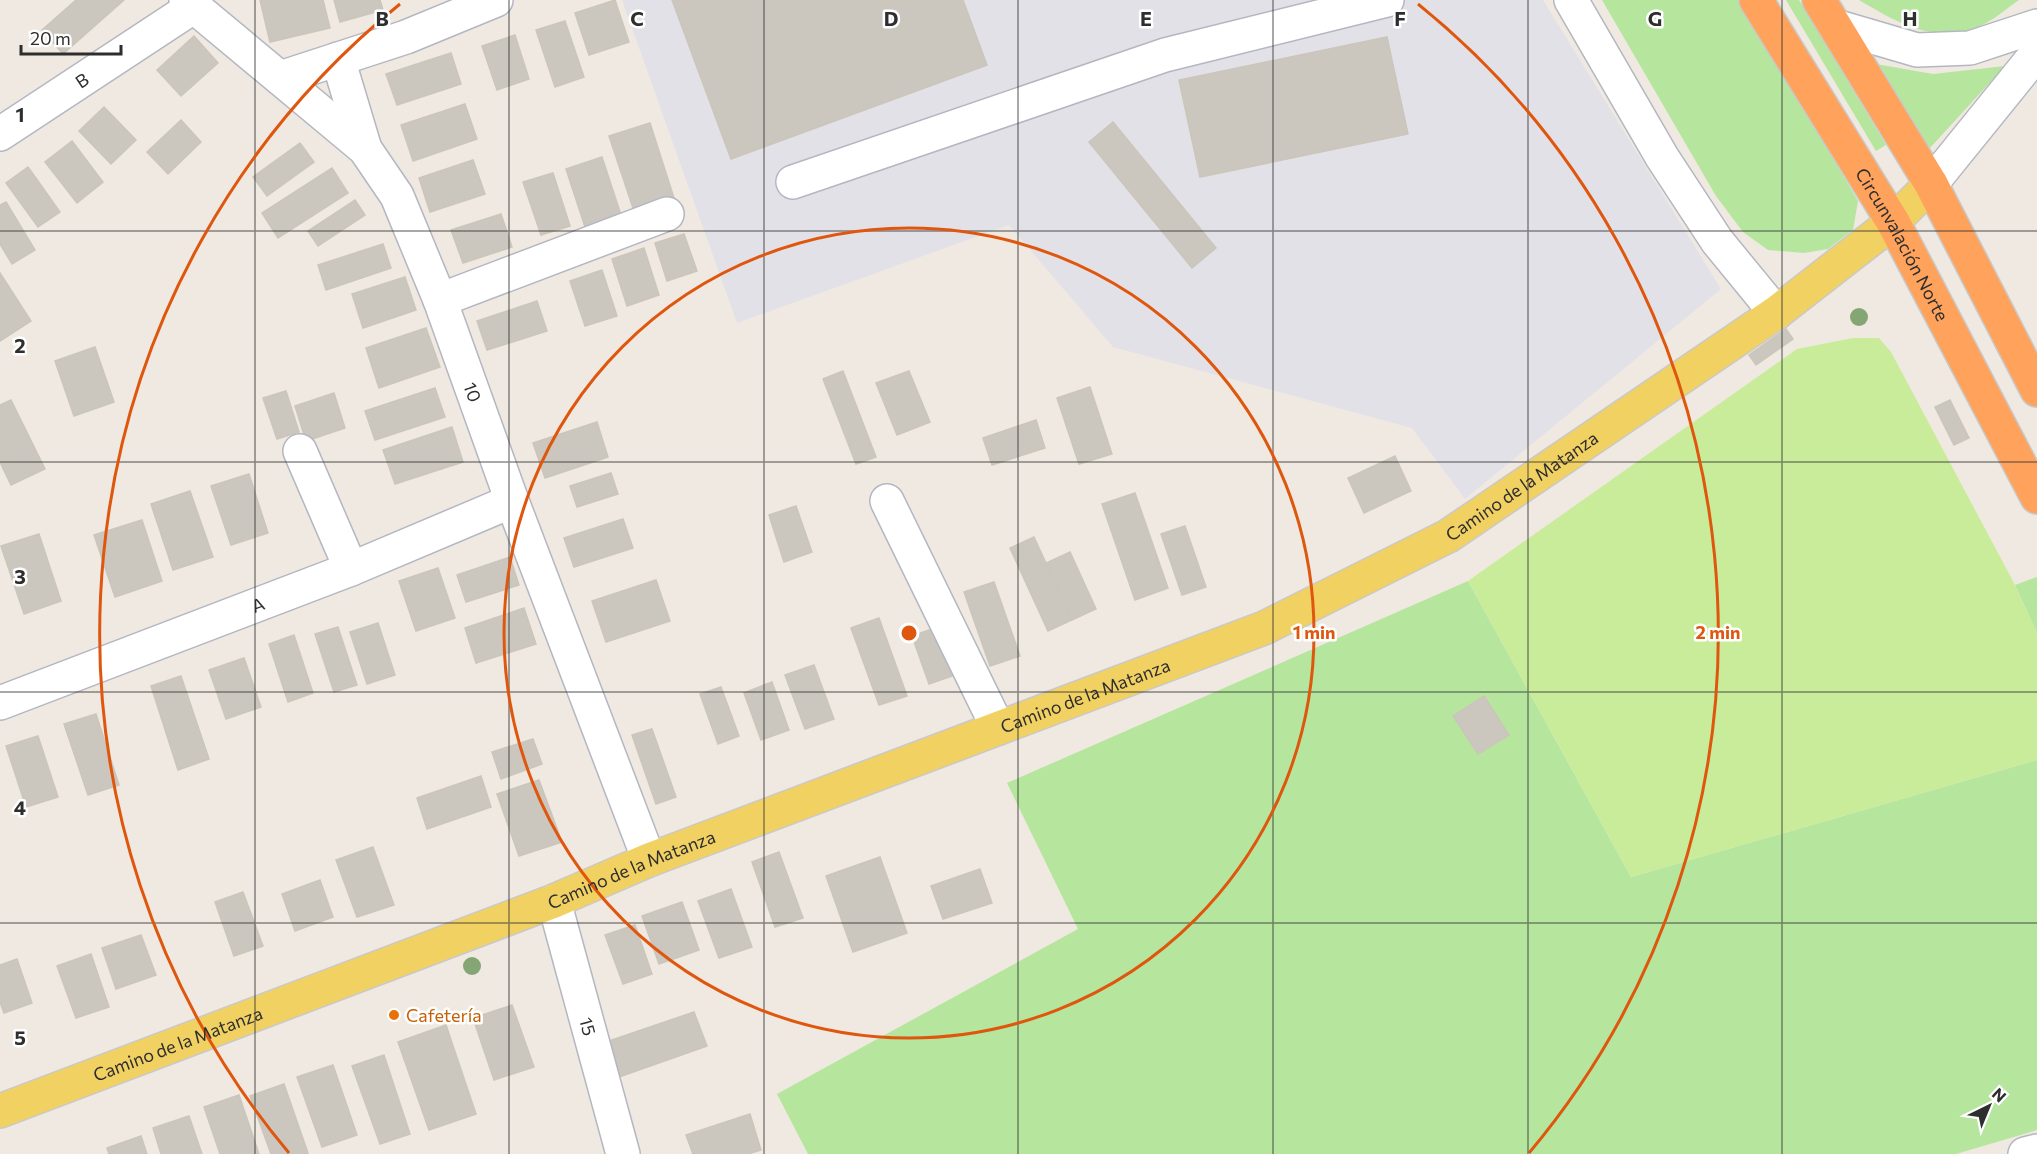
<svg xmlns="http://www.w3.org/2000/svg" width="2037" height="1154" viewBox="0 0 2037 1154" font-family="Commissioner,sans-serif">
<rect width="100%" height="100%" fill="#efe9e1"/>
<path fill="#e3e1e8" d="M622 0H1543L1721 289 1465 499 1412 428 1113 347 1009 225 737 323Z"/>
<g fill="#b6e59e">
<path d="M1602 0H1741L1858 201 1853 230 1828 249 1804 253 1768 250 1743 232 1716 196Z"/>
<path d="M1786 0H1799L1886 145 1876 151Z"/>
<path d="M1859 0H2019C2007 8 1994 20 1980 26 1935 45 1898 23 1859 0Z"/>
<path d="M1876 64 1933 74 2005 66 1929 149Z"/>
<path d="M2037 577V633L2015 585Z"/>
<path d="M1468 581 1631 877 2037 760V1130L1956 1154H808L777 1094 1078 929 1007 783Z"/>
</g>
<path fill="#c9ec9a" d="M1853 338H1879L1891 352 2015 585 2037 633V760L1631 877 1468 581 1797 349Z"/>
<g fill="#cbc7bf" stroke="#cbc5ba" stroke-width="1.5">
<path d="M76 0H124L63 54 42 30Z"/>
<path d="M260 0H323L330 28 270 42Z"/>
<path d="M334 0H380L383 10 340 22Z"/>
<path d="M615 0 629 42 589 55 575 13Z"/>
<path d="M672 0H963L987 65 731 159Z"/>
<path d="M565 21 584 77 555 87 536 30Z"/>
<path d="M515 35 529 79 497 90 482 46Z"/>
<path d="M194 36 218 63 181 96 157 70Z"/>
<path d="M1387 37 1408 134 1200 177 1179 80Z"/>
<path d="M451 53 461 84 397 105 386 74Z"/>
<path d="M465 104 477 139 413 161 401 125Z"/>
<path d="M104 107 136 140 111 164 79 131Z"/>
<path d="M181 120 201 142 168 174 147 152Z"/>
<path d="M1113 122 1216 248 1192 268 1089 142Z"/>
<path d="M650 123 674 198 634 211 609 136Z"/>
<path d="M72 141 103 182 77 203 45 162Z"/>
<path d="M300 143 314 162 267 196 253 177Z"/>
<path d="M602 157 623 221 587 233 566 169Z"/>
<path d="M473 160 485 194 430 212 419 178Z"/>
<path d="M28 167 60 212 38 227 6 183Z"/>
<path d="M332 168 348 193 278 238 262 213Z"/>
<path d="M553 173 570 226 541 235 523 182Z"/>
<path d="M355 200 365 215 318 246 308 231Z"/>
<path d="M6 202 35 250 12 264 0 244V205Z"/>
<path d="M501 214 512 247 463 263 451 230Z"/>
<path d="M684 234 697 271 667 281 655 243Z"/>
<path d="M383 244 391 268 326 290 318 265Z"/>
<path d="M644 248 659 295 627 306 612 259Z"/>
<path d="M602 270 617 316 585 326 570 281Z"/>
<path d="M0 273 31 321 0 341Z"/>
<path d="M405 277 416 310 363 328 352 294Z"/>
<path d="M537 301 547 331 487 350 477 321Z"/>
<path d="M426 328 440 367 379 388 366 348Z"/>
<path d="M1786 329 1793 339 1756 365 1749 355Z"/>
<path d="M95 347 114 402 74 416 55 361Z"/>
<path d="M843 371 876 457 856 464 823 379Z"/>
<path d="M909 371 930 422 897 435 876 383Z"/>
<path d="M1090 387 1112 454 1079 464 1057 398Z"/>
<path d="M435 388 445 417 375 440 365 411Z"/>
<path d="M286 391 299 432 277 439 263 398Z"/>
<path d="M334 393 345 428 306 441 295 406Z"/>
<path d="M11 400 45 469 11 485 0 462V405Z"/>
<path d="M1950 400 1969 438 1954 445 1935 407Z"/>
<path d="M1036 420 1045 448 992 465 983 438Z"/>
<path d="M597 422 608 457 545 478 533 443Z"/>
<path d="M452 427 463 462 395 484 383 450Z"/>
<path d="M1395 456 1411 491 1364 513 1348 478Z"/>
<path d="M611 473 618 494 577 507 570 486Z"/>
<path d="M249 474 268 533 231 545 211 486Z"/>
<path d="M190 491 213 557 173 570 151 504Z"/>
<path d="M1135 493 1168 588 1135 600 1102 504Z"/>
<path d="M796 506 812 552 784 562 769 515Z"/>
<path d="M623 519 633 548 574 567 564 538Z"/>
<path d="M142 520 162 581 115 597 94 535Z"/>
<path d="M1185 526 1206 587 1182 595 1161 534Z"/>
<path d="M39 534 61 601 24 614 1 546Z"/>
<path d="M1034 537 1072 620 1048 631 1010 548Z"/>
<path d="M1070 552 1096 609 1072 620 1046 563Z"/>
<path d="M510 557 519 585 466 602 457 575Z"/>
<path d="M438 568 455 618 416 631 399 581Z"/>
<path d="M656 580 670 621 606 642 592 601Z"/>
<path d="M994 582 1020 656 990 666 964 592Z"/>
<path d="M524 608 536 644 476 663 465 628Z"/>
<path d="M879 618 907 696 879 705 851 628Z"/>
<path d="M378 623 395 675 367 684 350 632Z"/>
<path d="M338 627 357 685 334 692 315 634Z"/>
<path d="M935 628 952 676 929 684 912 636Z"/>
<path d="M294 635 313 693 288 702 269 644Z"/>
<path d="M244 658 261 707 226 719 209 670Z"/>
<path d="M814 665 834 719 805 729 785 675Z"/>
<path d="M181 676 209 759 178 770 151 686Z"/>
<path d="M772 682 789 730 761 740 744 693Z"/>
<path d="M721 687 739 736 718 744 700 694Z"/>
<path d="M1484 696 1509 735 1478 754 1453 716Z"/>
<path d="M96 714 119 785 88 795 64 724Z"/>
<path d="M652 729 676 797 656 804 632 735Z"/>
<path d="M38 736 58 797 26 807 6 746Z"/>
<path d="M533 739 542 764 501 779 492 752Z"/>
<path d="M481 776 491 807 427 829 417 798Z"/>
<path d="M539 780 562 842 519 856 497 794Z"/>
<path d="M373 847 394 905 357 917 336 860Z"/>
<path d="M779 852 803 918 775 927 752 862Z"/>
<path d="M880 857 907 933 853 952 826 876Z"/>
<path d="M980 869 992 903 943 919 931 886Z"/>
<path d="M320 880 333 917 295 931 282 894Z"/>
<path d="M731 889 752 947 719 958 698 901Z"/>
<path d="M243 892 263 946 234 956 215 902Z"/>
<path d="M682 902 699 950 659 964 642 916Z"/>
<path d="M635 925 652 974 623 984 605 935Z"/>
<path d="M141 935 156 975 116 989 102 948Z"/>
<path d="M91 954 109 1007 76 1018 57 966Z"/>
<path d="M17 959 32 1003 4 1013 0 1002V965Z"/>
<path d="M512 1005 534 1067 494 1080 473 1018Z"/>
<path d="M694 1012 707 1046 619 1077 606 1042Z"/>
<path d="M446 1025 476 1114 429 1130 398 1042Z"/>
<path d="M384 1055 410 1134 380 1144 352 1066Z"/>
<path d="M333 1065 357 1135 322 1147 297 1077Z"/>
<path d="M284 1084 308 1153 305 1154H271L250 1096Z"/>
<path d="M239 1095 259 1154H220L204 1107Z"/>
<path d="M750 1114 761 1150 748 1154H693L686 1135Z"/>
<path d="M189 1116 202 1154H161L153 1128Z"/>
<path d="M141 1136 147 1154H109L107 1148Z"/>
</g>
<g fill="none" stroke-linecap="round" stroke-linejoin="round">
<g stroke="#b4b7c1" stroke-width="36">
<g id="minor">
<path id="s1" d="M186 0 365 149 397 196 440 300 512 501 649 860"/>
<path d="M1571 0 1662 157 1717 241 1776 313"/>
<path d="M1835 26 1917 50 1970 48 2037 26"/>
<path d="M338 59 365 149"/>
<path d="M280 78 406 37 496 0"/>
<path id="s2" d="M0 134 193 7"/>
<path d="M793 182 1165 55 1387 0"/>
<path d="M1931 184 2037 53"/>
<path d="M440 300 667 214"/>
<path d="M300 451 351 569"/>
<path d="M887 501 998 728"/>
<path id="s3" d="M0 703 351 569 512 501"/>
<path id="s4" d="M554 901 623 1154"/>
<path d="M2025 1154 2037 1151"/>
</g>
</g>
<g stroke="#c9c9c9" stroke-width="36">
<g id="major">
<path id="s5" d="M0 1111 554 901 649 860 1264 628 1448 536 1776 313 1893 222 1931 184"/>
</g>
</g>
<g stroke="#c9c9c9" stroke-width="36">
<g id="highway">
<path id="s6" d="M1756 0 1893 222 2037 497"/>
<path d="M1819 0 1931 184 2037 390"/>
</g>
</g>
<use href="#minor" stroke="#fff" stroke-width="33"/>
<use href="#major" stroke="#f2d163" stroke-width="33"/>
<use href="#highway" stroke="#ffa35c" stroke-width="33"/>
</g>
<g fill="#84a574">
<circle cx="1859" cy="317" r="9"/>
<circle cx="472" cy="966" r="9"/>
</g>
<path fill="none" stroke="#2e2e2e" stroke-width="1.5" stroke-opacity="0.55" d="M255 0V1154M509 0V1154M764 0V1154M1018 0V1154M1273 0V1154M1528 0V1154M1782 0V1154M0 231H2037M0 462H2037M0 692H2037M0 923H2037"/>
<g fill="none" stroke="#df570e" stroke-width="3">
<circle cx="909" cy="633" r="405"/>
<path d="M289 1153A809 809 0 0 1 400 4M1418 4A809 809 0 0 1 1529 1153"/>
</g>
<circle fill="#e8710a" stroke="#fff" stroke-width="2" cx="394" cy="1015" r="6"/>
<g text-anchor="middle" dominant-baseline="central" stroke-width="5" stroke-linejoin="round" paint-order="stroke">
<g font-size="18" fill="#2e2e2e" stroke="#fff">
<text stroke="none"><textPath href="#s2" startOffset="98">B</textPath></text>
<text stroke="none"><textPath href="#s6" startOffset="285">Circunvalación Norte</textPath></text>
<text stroke="none"><textPath href="#s1" startOffset="500">10</textPath></text>
<text stroke="none"><textPath href="#s5" startOffset="1648">Camino de la Matanza</textPath></text>
<text stroke="none"><textPath href="#s3" startOffset="276">A</textPath></text>
<text stroke="none"><textPath href="#s5" startOffset="1162">Camino de la Matanza</textPath></text>
<text stroke="none"><textPath href="#s5" startOffset="676">Camino de la Matanza</textPath></text>
<text stroke="none"><textPath href="#s4" startOffset="130">15</textPath></text>
<text stroke="none"><textPath href="#s5" startOffset="190">Camino de la Matanza</textPath></text>
</g>
<g font-size="18" fill="#c56008" stroke="#fff" text-anchor="start">
<text x="406" y="1015">Cafetería</text>
</g>
</g>
<g font-size="20" text-anchor="middle" font-weight="bold" fill="#2e2e2e" stroke="#fff" stroke-width="5" stroke-linejoin="round" paint-order="stroke">
<text x="382" y="26">B</text>
<text x="637" y="26">C</text>
<text x="891" y="26">D</text>
<text x="1146" y="26">E</text>
<text x="1400" y="26">F</text>
<text x="1655" y="26">G</text>
<text x="1910" y="26">H</text>
<text x="20" y="122">1</text>
<text x="20" y="353">2</text>
<text x="20" y="584">3</text>
<text x="20" y="815">4</text>
<text x="20" y="1045">5</text>
</g>
<circle cx="909" cy="633" r="9" fill="#df570e" stroke="#fff" stroke-width="3"/>
<g font-size="18" text-anchor="middle" font-weight="bold" fill="#df570e" stroke="#fff" stroke-width="5" stroke-linejoin="round" paint-order="stroke">
<text x="1314" y="639">1 min</text>
<text x="1718" y="639">2 min</text>
</g>
<g transform="translate(1989 1106) rotate(43)" stroke="#ffffff" stroke-width="4.5" paint-order="stroke">
<path d="M0-4.5L10 22L0 15L-10 22Z" fill="#2e2e2e"/>
<text y="-9" font-size="16" font-weight="bold" text-anchor="middle" fill="#2e2e2e">N</text>
</g>
<path d="M21 45v9h100v-9" fill="none" stroke="#2e2e2e" stroke-width="3"/>
<text x="30" y="45" font-size="18" fill="#2e2e2e" stroke="#ffffff" stroke-width="4.5" paint-order="stroke">20 m</text>
</svg>
